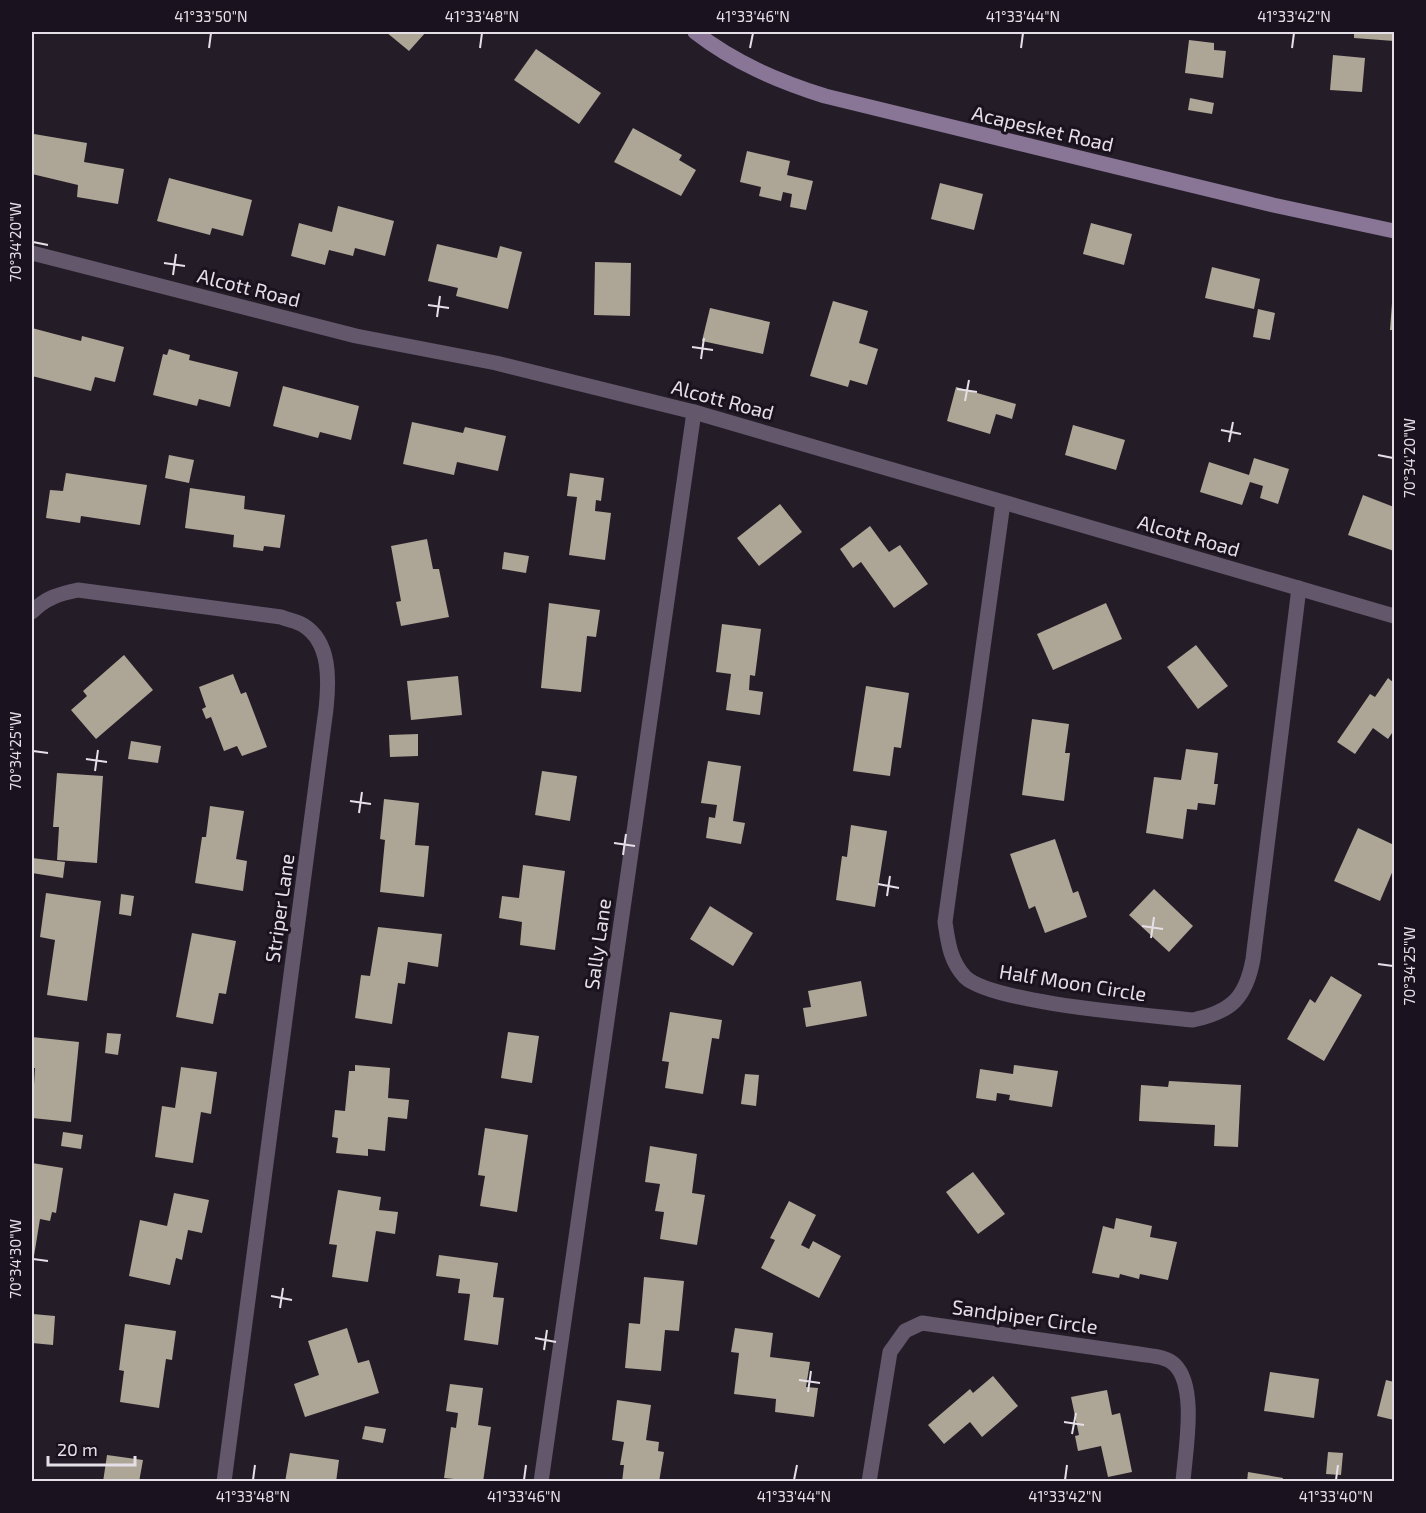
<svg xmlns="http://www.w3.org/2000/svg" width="1426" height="1513" viewBox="0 0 1426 1513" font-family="'Exo 2',sans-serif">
<rect width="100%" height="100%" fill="#241d28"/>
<g fill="#ada595">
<path d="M386 32H426L409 51Z"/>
<path d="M1354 32H1394V41L1354 38Z"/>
<path d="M1189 40 1214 43V50L1226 51 1223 78 1185 73Z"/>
<path d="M536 49 601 93 579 124 514 80Z"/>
<path d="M1333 55 1365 58 1362 92 1330 90Z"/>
<path d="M1190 98 1214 103 1212 114 1188 110Z"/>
<path d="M633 128 682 155 679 160 696 170 681 196 614 162Z"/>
<path d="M34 134 87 143 84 162 124 169 118 204 77 197 78 185 32 174Z"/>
<path d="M747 151 790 161 787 175 813 181 806 210 790 207 792 194 783 192 781 201 759 196 761 187 740 182Z"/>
<path d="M169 178 252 200 243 236 212 228 210 235 157 221Z"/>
<path d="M940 183 983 194 974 230 931 219Z"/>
<path d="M338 206 394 221 385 256 355 248 353 256 329 250 325 265 291 256 299 223 332 232Z"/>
<path d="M1091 223 1132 234 1124 265 1083 254Z"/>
<path d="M437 244 497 258 500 246 522 252 508 309 456 296 458 288 428 281Z"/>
<path d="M595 262 631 263 630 316 594 315Z"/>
<path d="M1212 267 1260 279 1254 309 1205 298Z"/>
<path d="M1393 290H1394V330H1390Z"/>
<path d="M833 301 868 311 859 343 878 349 867 385 850 380 848 387 810 376Z"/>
<path d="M710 308 770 322 763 354 702 341Z"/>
<path d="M1258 309 1275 313 1270 340 1253 337Z"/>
<path d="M32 328 81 341 82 336 124 347 115 382 95 377 91 391 32 376Z"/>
<path d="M169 349 190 355 189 360 238 372 230 407 199 399 197 406 153 395 163 354 167 355Z"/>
<path d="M283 386 359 406 351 440 320 432 318 438 273 426Z"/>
<path d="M956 387 1016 404 1012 419 996 414 990 434 947 421Z"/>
<path d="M412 422 463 433 465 427 506 436 498 471 457 462 454 475 403 464Z"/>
<path d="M1073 425 1125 440 1116 470 1065 455Z"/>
<path d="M169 455 194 460 189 483 165 478Z"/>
<path d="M1254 458 1289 469 1278 504 1260 498 1263 486 1250 482 1242 505 1200 492 1209 462 1249 475Z"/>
<path d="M66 473 147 485 140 525 81 516 80 523 46 518 50 490 63 491Z"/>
<path d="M570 473 604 478 601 501 596 500 595 511 611 513 605 560 569 555 577 497 567 496Z"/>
<path d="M190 488 245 496 244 509 285 515 280 548 264 546 263 551 233 547 234 535 185 528Z"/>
<path d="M1363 495 1394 507V551L1348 535Z"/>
<path d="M780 504 802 532 759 566 737 538Z"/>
<path d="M870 526 889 552 900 545 928 584 894 608 861 562 853 568 840 549Z"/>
<path d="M427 539 433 569H439L449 617 401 626 396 602 401 601 391 546Z"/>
<path d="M504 552 529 556 526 573 502 569Z"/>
<path d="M549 603 600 610 596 637 587 636 581 692 541 688Z"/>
<path d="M1106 603 1122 639 1053 670 1037 634Z"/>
<path d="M722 624 761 629 755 676 750 675 749 690 763 692 760 715 726 710 731 674 716 672Z"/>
<path d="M1196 645 1228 686 1198 709 1167 667Z"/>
<path d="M124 655 153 690 96 739 71 710 87 696 83 691Z"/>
<path d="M233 674 241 694 246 692 267 747 242 756 237 746 224 751 211 717 206 719 202 709 206 707 199 687Z"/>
<path d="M458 676 462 715 411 720 407 681Z"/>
<path d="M1388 678 1394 683V730L1388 739 1373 728 1355 754 1337 742 1370 694 1375 697Z"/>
<path d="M866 686 909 693 901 748 894 747 890 776 853 771Z"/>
<path d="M1032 719 1069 724 1065 753H1070L1064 801 1022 795Z"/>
<path d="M418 734V756L390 757 389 735Z"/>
<path d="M131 741 161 746 158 763 128 759Z"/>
<path d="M1186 749 1218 753 1214 784H1218L1215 805 1198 803 1197 810 1187 809 1183 839 1146 833 1154 777 1181 780Z"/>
<path d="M708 761 741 766 733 821 745 823 741 844 706 838 709 817 715 818 717 805 701 803Z"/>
<path d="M542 771 577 776 570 821 535 815Z"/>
<path d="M57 773 103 776 97 863 57 860 59 827H53Z"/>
<path d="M384 799 419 803 415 845 429 846 424 897 380 892 385 840 380 839Z"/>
<path d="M210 806 244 811 236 859 247 861 243 891 195 883 202 837H206Z"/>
<path d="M851 825 887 831 875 907 836 900 842 856 847 857Z"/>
<path d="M1358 828 1394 845V868L1380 901 1334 881Z"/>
<path d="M1055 839 1073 893 1078 891 1087 917 1045 933 1035 906 1029 909 1010 854Z"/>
<path d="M32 858 65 862 63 878 32 873Z"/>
<path d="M523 865 565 871 555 950 520 945 522 922 499 918 502 896 519 898Z"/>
<path d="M1154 889 1193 926 1169 952 1129 915Z"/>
<path d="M46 893 101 901 87 1001 47 995 55 940 40 937Z"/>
<path d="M121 894 134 896 131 916 119 914Z"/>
<path d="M710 906 753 933 733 966 690 939Z"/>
<path d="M378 927 442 934 438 967 408 962 405 984 398 983 392 1024 355 1018 361 975 370 976Z"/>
<path d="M192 933 236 941 226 994 219 993 213 1024 176 1017Z"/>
<path d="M1331 976 1362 995 1324 1061 1287 1039 1310 999 1315 1003Z"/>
<path d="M861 981 867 1016 806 1027 803 1008 811 1007 808 991Z"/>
<path d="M670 1012 722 1020 719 1039 712 1038 703 1094 665 1088 669 1062 662 1061Z"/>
<path d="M508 1032 539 1036 532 1083 501 1078Z"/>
<path d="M107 1033 121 1034 118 1055 105 1053Z"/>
<path d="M32 1037 79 1042 71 1122 32 1118 35 1068H32Z"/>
<path d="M355 1065 390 1068 388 1098 409 1100 407 1119 388 1117 385 1151 368 1149V1156L336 1153 338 1138 332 1137 335 1110 345 1111 349 1071H355Z"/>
<path d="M1014 1065 1058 1071 1052 1107 1009 1100 1010 1095 997 1093 996 1101 976 1098 980 1069 1013 1074Z"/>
<path d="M181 1067 217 1072 211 1114 201 1112 193 1163 155 1157 162 1106 175 1108Z"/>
<path d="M745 1074 759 1075 756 1106 741 1104Z"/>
<path d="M1169 1081 1241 1085 1238 1147 1214 1146 1215 1125 1139 1121 1141 1085 1168 1087Z"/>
<path d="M485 1128 528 1135 517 1212 480 1206 485 1176 478 1175Z"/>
<path d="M63 1132 83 1135 81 1149 61 1146Z"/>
<path d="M650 1146 697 1154 692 1193 705 1195 697 1245 660 1239 664 1212 655 1211 660 1184 645 1182Z"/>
<path d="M32 1163 63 1168 56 1213 52 1212 50 1221 40 1219 33 1262Z"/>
<path d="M973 1172 1005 1214 978 1234 946 1192Z"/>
<path d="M338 1190 381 1197 379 1210 398 1212 395 1234 376 1231 368 1282 332 1277 337 1245 329 1244Z"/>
<path d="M174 1193 209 1200 202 1233 188 1230 182 1260 176 1258 170 1285 129 1276 140 1220 167 1226Z"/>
<path d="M789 1201 816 1215 801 1245 809 1249 813 1241 841 1256 819 1298 761 1268 775 1240 770 1238Z"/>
<path d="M1116 1218 1152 1226 1150 1237 1177 1242 1168 1280 1140 1274 1139 1279 1120 1274 1119 1278 1092 1273 1103 1226 1114 1229Z"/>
<path d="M439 1255 498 1263 493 1297 504 1298 498 1345 464 1340 470 1294 458 1293 460 1279 436 1276Z"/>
<path d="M644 1277 684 1281 679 1331 665 1330 661 1371 625 1368 629 1323 640 1324Z"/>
<path d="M32 1301H34L33 1314 55 1316 53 1345 32 1343Z"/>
<path d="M125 1324 176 1331 172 1360 166 1359 159 1408 120 1402 124 1371 119 1370Z"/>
<path d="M347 1328 358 1363 369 1360 379 1393 305 1417 294 1384 319 1375 308 1341Z"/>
<path d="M735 1328 773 1333 770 1357 810 1362 806 1387 818 1388 814 1417 775 1412 776 1399 734 1394 739 1353 731 1352Z"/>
<path d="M1270 1372 1319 1379 1314 1418 1264 1411Z"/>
<path d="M993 1376 1018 1406 982 1437 970 1422 944 1444 928 1425 970 1389 973 1393Z"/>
<path d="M1386 1380 1394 1382V1420L1377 1416Z"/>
<path d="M450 1384 483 1388 478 1425 491 1427 483 1482 444 1478 451 1427 456 1428 458 1413 446 1411Z"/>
<path d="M1107 1390 1112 1415 1120 1413 1132 1472 1108 1477 1101 1446 1078 1451 1075 1436 1079 1435 1071 1397Z"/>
<path d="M617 1400 651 1405 646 1440 659 1442 658 1451 664 1452 659 1482H622L624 1465H620L624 1442 612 1440Z"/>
<path d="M365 1426 386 1429 383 1443 362 1439Z"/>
<path d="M1328 1452 1343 1453 1341 1475 1326 1474Z"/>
<path d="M290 1453 339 1460 336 1482H285Z"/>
<path d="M107 1455 143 1460 139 1482H103Z"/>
<path d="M1248 1472 1283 1478 1282 1482H1247Z"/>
</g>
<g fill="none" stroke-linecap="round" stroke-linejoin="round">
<g stroke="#63576b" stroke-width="15">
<path d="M32 253 356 336 496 363 694 412 1394 616"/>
<path d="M1003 503 945 922C948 942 950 961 965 977 992 1003 1148 1015 1193 1020 1231 1012 1246 998 1253 959L1299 588"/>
<path d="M32 612C45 598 59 594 78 590L281 617C288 620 297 621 303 625 331 642 329 681 326 709L224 1482"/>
<path d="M541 1482 694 412"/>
<path d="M869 1482 890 1352 905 1331 922 1323 1139 1354C1151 1356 1165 1356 1174 1364 1198 1386 1185 1452 1183 1482"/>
</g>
<path stroke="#897696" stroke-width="15" d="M695 32C735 63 778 81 825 96L1273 205 1394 231"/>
</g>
<path fill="none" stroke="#e5e0e8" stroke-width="2" d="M209 48 211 33M480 48 482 33M750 48 753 33M1021 48 1023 33M1292 48 1294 33M33 242 48 245M164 263 185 266M173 275 176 254M428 305 449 308M437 317 440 296M692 347 713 350M701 359 704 338M957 389 977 392M965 401 969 380M1221 430 1241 434M1229 442 1233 422M1378 455 1393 458M33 751 48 753M86 759 107 762M95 771 98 750M350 801 371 804M359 813 362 792M614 843 635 846M623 855 626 834M878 884 899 888M887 896 890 876M1142 926 1163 929M1151 938 1154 917M1378 964 1393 966M33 1259 48 1261M271 1296 292 1300M280 1308 283 1288M535 1338 556 1342M544 1350 547 1330M799 1380 820 1383M808 1392 811 1371M1064 1422 1084 1425M1072 1434 1076 1413M253 1480 255 1465M524 1480 526 1465M794 1480 797 1465M1065 1480 1067 1465M1336 1480 1338 1465"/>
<g text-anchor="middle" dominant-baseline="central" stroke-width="6" stroke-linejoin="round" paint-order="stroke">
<g font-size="20" fill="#e5e0e8" stroke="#1a131f">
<text transform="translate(1043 128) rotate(13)">Acapesket Road</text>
<text transform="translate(249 287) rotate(14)">Alcott Road</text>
<text transform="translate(723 399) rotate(15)">Alcott Road</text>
<text transform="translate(1189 535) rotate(16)">Alcott Road</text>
<text transform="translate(279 908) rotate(-82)">Striper Lane</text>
<text transform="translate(597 944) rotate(-82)">Sally Lane</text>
<text transform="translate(1073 982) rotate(9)">Half Moon Circle</text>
<text transform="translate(1025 1316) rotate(8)">Sandpiper Circle</text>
</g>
</g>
<rect width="1426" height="1513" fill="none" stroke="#1a131f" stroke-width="66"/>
<path d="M48 1456v9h87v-9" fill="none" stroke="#e5e0e8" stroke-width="3"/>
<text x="57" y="1456" font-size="18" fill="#e5e0e8" stroke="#1a131f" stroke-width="4.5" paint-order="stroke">20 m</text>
<rect x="33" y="33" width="1360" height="1447" fill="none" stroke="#e5e0e8" stroke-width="2"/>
<g font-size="15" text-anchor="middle" fill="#e5e0e8">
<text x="211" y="22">41°33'50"N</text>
<text x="482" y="22">41°33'48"N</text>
<text x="753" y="22">41°33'46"N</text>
<text x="1023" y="22">41°33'44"N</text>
<text x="1294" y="22">41°33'42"N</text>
<text transform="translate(16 242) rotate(-90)" y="5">70°34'20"W</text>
<text transform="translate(1410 458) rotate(-90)" y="5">70°34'20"W</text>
<text transform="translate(16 751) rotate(-90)" y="5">70°34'25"W</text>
<text transform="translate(1410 966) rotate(-90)" y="5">70°34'25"W</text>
<text transform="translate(16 1259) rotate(-90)" y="5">70°34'30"W</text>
<text x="253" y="1502">41°33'48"N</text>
<text x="524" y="1502">41°33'46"N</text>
<text x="794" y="1502">41°33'44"N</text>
<text x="1065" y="1502">41°33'42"N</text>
<text x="1336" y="1502">41°33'40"N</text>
</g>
</svg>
